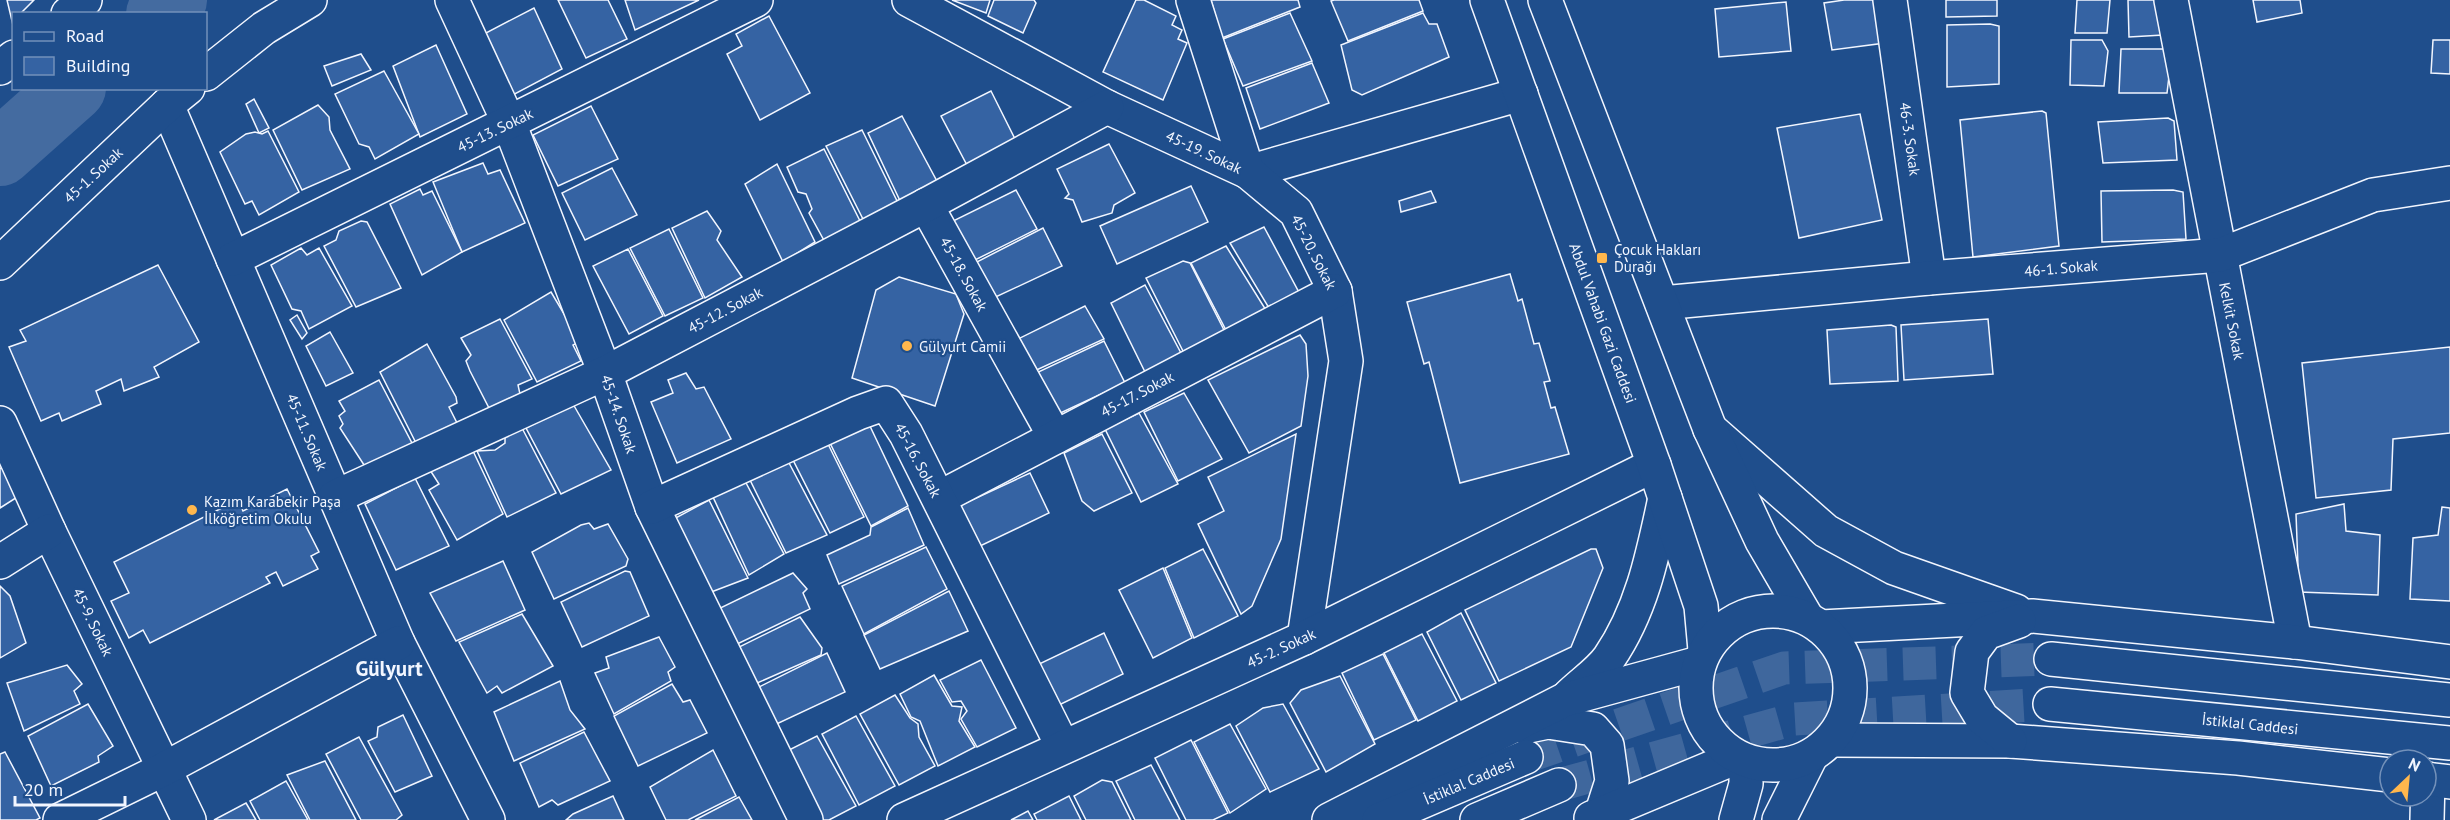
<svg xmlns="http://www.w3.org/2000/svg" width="2450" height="820" viewBox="0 0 2450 820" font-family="'PT Sans',sans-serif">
<rect width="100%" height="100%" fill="#1f4e8c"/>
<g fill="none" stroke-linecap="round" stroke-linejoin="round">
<g stroke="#446ba0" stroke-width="66">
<path d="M159 14 174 0"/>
<path d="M0 153 73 88"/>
</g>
</g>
<g fill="#3563a3" stroke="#f2f6ff" stroke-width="1.5">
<path d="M7 0H34L20 14H14L12 21Z"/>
<path d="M558 0H608L627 39 586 58Z"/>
<path d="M625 0H699L635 30Z"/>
<path d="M952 0H990L986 13Z"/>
<path d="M994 0H1034L1036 3 1023 33 988 16Z"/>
<path d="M1136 0H1144L1176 16 1172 25 1182 30 1178 39 1187 43 1163 100 1103 72Z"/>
<path d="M1211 0H1298L1300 7 1222 38Z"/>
<path d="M1334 0H1419L1423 11 1348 41 1331 1Z"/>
<path d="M1844 0H1877L1885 43 1832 50 1824 3Z"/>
<path d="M1946 0H1997V16L1946 17Z"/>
<path d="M2077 0H2110L2107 33H2075Z"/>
<path d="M2128 0H2164L2163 35 2129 37Z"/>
<path d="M2253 0H2300L2302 13 2257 22Z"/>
<path d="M1786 2 1791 51 1719 57 1715 9Z"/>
<path d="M534 8 562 69 509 97 482 35Z"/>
<path d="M1290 13 1312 61 1243 86 1223 39Z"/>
<path d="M1423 13 1429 24H1437L1449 57 1362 95 1352 90 1341 45Z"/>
<path d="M769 16 810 93 760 120 727 54 742 46 736 34Z"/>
<path d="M1990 24 1999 26V84L1947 87V25Z"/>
<path d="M2071 40H2102L2108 51 2104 86 2070 85Z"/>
<path d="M2433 40H2450V74L2431 73Z"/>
<path d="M436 45 467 114 420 137 393 66Z"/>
<path d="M2121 49H2165L2171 59 2167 93H2119Z"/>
<path d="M361 54 371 70 332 86 324 66Z"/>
<path d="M1312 63 1329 103 1260 129 1246 88Z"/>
<path d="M384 71 419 134 375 159 369 147 359 144 335 94Z"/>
<path d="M991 91 1017 143 968 167 941 116Z"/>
<path d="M254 99 269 128 259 133 246 104Z"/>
<path d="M318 105 329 117 330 130 350 169 302 190 273 130Z"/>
<path d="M591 106 618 159 558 186 533 135Z"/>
<path d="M2042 111 2046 113 2059 246 1973 257 1960 120Z"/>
<path d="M1860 114 1882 220 1799 238 1777 128Z"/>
<path d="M902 116 939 185 902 205 868 133Z"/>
<path d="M2168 118 2174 121 2177 160 2103 163 2098 122Z"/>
<path d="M862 130 901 209 866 225 826 146Z"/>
<path d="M268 131 299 192 259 215 252 201 245 204 220 152 246 134 255 132 262 134Z"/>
<path d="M1109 144 1135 193 1114 205 1112 213 1082 222 1073 200 1065 198 1069 194 1057 169Z"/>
<path d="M824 149 862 225 826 244 809 213 812 209 806 194 798 192 787 167Z"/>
<path d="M483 163 488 174 500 170 525 223 462 252 433 182Z"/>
<path d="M777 164 815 242 783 262 745 184Z"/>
<path d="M612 168 637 215 585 240 562 193Z"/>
<path d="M1191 186 1208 222 1117 264 1100 226Z"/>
<path d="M420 189 423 195 432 191 462 252 422 275 390 204Z"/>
<path d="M1016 190 1037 229 969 263 951 222Z"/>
<path d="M2173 190 2183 192 2186 239 2102 242 2101 191Z"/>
<path d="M1431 191 1436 202 1401 212 1399 201Z"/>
<path d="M707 211 721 231 717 240 742 277 705 298 672 228Z"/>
<path d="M361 221 367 222 401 288 356 307 324 246 336 240 339 231Z"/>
<path d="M1264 227 1302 298 1272 313 1230 243Z"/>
<path d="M1043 228 1062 266 987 301 969 266Z"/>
<path d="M669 229 703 298 665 316 630 248Z"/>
<path d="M1226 246 1269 315 1228 334 1191 263Z"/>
<path d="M301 248 307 255 319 248 352 306 309 329 301 311 292 309 271 265Z"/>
<path d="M628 249 663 316 629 334 593 266Z"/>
<path d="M1183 261 1190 263 1226 334 1185 355 1146 278Z"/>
<path d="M158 265 199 342 154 367 159 377 124 391 121 379 96 391 101 404 62 421 59 413 41 421 9 347 26 341 20 330Z"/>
<path d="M1510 274 1518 301 1522 299 1534 344 1539 343 1550 381 1544 382 1551 408 1555 407 1569 454 1460 483 1429 362 1424 364 1407 302Z"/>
<path d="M899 277 956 294 964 314 935 406 852 378 876 290Z"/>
<path d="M1145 285 1182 355 1146 374 1111 303Z"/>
<path d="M551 292 576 334 579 342 573 345 581 361 537 382 504 320Z"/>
<path d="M1085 306 1104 339 1030 373 1014 341Z"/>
<path d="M297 315 307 333 302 339 290 320Z"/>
<path d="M500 319 532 379 518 385 520 394 489 408 470 371 466 361 471 355 461 338Z"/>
<path d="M1988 319 1993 374 1904 380 1901 325Z"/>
<path d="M1891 325 1896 327 1898 381 1830 384 1827 330Z"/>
<path d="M330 332 353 373 326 386 306 346Z"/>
<path d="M1300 335 1306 344 1308 376 1301 426 1249 453 1208 380Z"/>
<path d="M1104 341 1125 383 1054 416 1034 374Z"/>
<path d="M427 344 456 397 457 403 449 407 457 423 416 443 380 372Z"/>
<path d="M2450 347V433L2393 439 2391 490 2316 498 2302 363Z"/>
<path d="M686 373 696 389 704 387 731 439 677 463 651 402 673 393 668 380Z"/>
<path d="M379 380 413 445 366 468 340 428 343 424 339 416 345 411 339 401Z"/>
<path d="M1184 393 1222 459 1178 481 1144 412Z"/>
<path d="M573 404 611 470 561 494 526 428Z"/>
<path d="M1139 413 1178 484 1141 502 1105 429Z"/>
<path d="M868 422 908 506 871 526 829 441Z"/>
<path d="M522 428 556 493 507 517 477 451 495 450 505 443V435Z"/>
<path d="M1102 434 1132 493 1094 511 1082 501 1064 453Z"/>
<path d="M1296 434 1281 539 1252 606 1241 614 1198 524 1224 511 1208 477Z"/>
<path d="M827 442 864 517 830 533 792 458Z"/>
<path d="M473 451 503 514 457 540 429 490 439 484 430 470Z"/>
<path d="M788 461 827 535 786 553 750 480Z"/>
<path d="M0 468 5 469 19 496 0 508Z"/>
<path d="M1030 473 1049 513 978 547 959 506Z"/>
<path d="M415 478 449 546 396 570 365 504Z"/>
<path d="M745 481 784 554 749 575 713 497Z"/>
<path d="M287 489 319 552 311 556 318 569 283 586 276 572 266 577 270 583 150 643 143 630 129 638 111 601 129 593 114 562 238 500 243 511Z"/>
<path d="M709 500 748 578 706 594 670 521Z"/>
<path d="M2344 504 2346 531 2380 535 2378 595 2299 592 2296 514Z"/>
<path d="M2442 507 2450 508V601L2410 599 2413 538 2438 535Z"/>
<path d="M908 508 924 545 839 584 827 555 870 535 871 527Z"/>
<path d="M589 523 594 529 608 524 628 559 626 566 554 599 532 552 581 525Z"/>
<path d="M926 547 947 589 864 634 842 586Z"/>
<path d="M1203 549 1238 616 1194 638 1165 568Z"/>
<path d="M1591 549H1596L1603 568 1571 647 1499 681 1465 610Z"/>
<path d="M503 561 525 610 456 641 430 593Z"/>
<path d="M1163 568 1192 638 1153 658 1119 590Z"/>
<path d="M625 571 630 572 649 616 582 647 561 602Z"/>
<path d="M793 573 807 589 803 593 810 609 731 647 714 611Z"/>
<path d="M0 586 10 596 26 643 0 658Z"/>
<path d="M949 591 968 631 880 669 864 635Z"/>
<path d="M1461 613 1496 683 1461 700 1427 632Z"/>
<path d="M522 614 553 666 502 693 497 686 487 693 459 642Z"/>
<path d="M800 617 822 648 821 655 748 687 733 650Z"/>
<path d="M1104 633 1123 674 1057 706 1037 665Z"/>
<path d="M1422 634 1457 701 1418 721 1384 653Z"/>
<path d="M659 637 675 667 668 672 671 681 614 714 595 673 609 668 606 657Z"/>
<path d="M827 653 845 692 768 728 751 691Z"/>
<path d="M1383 654 1416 720 1374 740 1342 673Z"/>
<path d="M981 660 1016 728 977 747 961 719 967 711 961 701 952 702 940 680Z"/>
<path d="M67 665 82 684 74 691 80 704 24 731 7 683Z"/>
<path d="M934 675 952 706 962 707 959 721 975 747 938 766 920 721 911 717 900 694Z"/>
<path d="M1340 676 1375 744 1326 772 1290 703 1301 690Z"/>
<path d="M560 681 570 710 585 729 514 761 494 712Z"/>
<path d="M672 684 683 702 690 700 707 733 638 766 614 716Z"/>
<path d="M895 695 910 718 918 724 919 737 935 766 899 785 860 714Z"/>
<path d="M88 704 113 746 98 756 99 762 51 786 28 736Z"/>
<path d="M1283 704 1319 769 1270 792 1236 726 1263 708Z"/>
<path d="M403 715 432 776 395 792 368 741 377 737 378 727Z"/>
<path d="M856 716 895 786 859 805 822 734Z"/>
<path d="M1230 724 1266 789 1230 813 1194 742Z"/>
<path d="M584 732 610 781 558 805 552 800 539 807 520 763Z"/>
<path d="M817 736 856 806 829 820H819L781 754Z"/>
<path d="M359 737 402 815 396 820H361L326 754Z"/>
<path d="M1191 740 1228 813 1213 820H1186L1155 758Z"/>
<path d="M713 750 736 796 688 820H666L650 787Z"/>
<path d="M5 752 40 818 36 820H0V754Z"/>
<path d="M325 761 356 820H310L287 775Z"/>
<path d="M1151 765 1180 820H1135L1116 781Z"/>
<path d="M1102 780 1112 782 1131 820H1086L1074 796Z"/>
<path d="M286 781 308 820H260L250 801Z"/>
<path d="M613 796 624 820H566L573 814Z"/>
<path d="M1069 796 1081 820H1037L1034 814Z"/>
<path d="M739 797 752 820H695Z"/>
<path d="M246 803 256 820H214Z"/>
<path d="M1028 811 1033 820H1011Z"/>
</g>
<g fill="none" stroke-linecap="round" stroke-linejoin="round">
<g stroke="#3f679d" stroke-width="33" stroke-dasharray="33 16" stroke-linecap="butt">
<path d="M1526 757 1784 668 2051 659"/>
<path d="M1559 785 1794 719 2050 704"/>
</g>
<g stroke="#f2f6ff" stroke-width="36">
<g id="street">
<path d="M452 0 509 123 605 373 652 507 806 820"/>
<path d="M909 0 1107 107 1248 172 1521 94"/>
<path d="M1193 0 1248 172 1296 212 1335 291 1346 361 1304 638"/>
<path d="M1890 0 1929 278"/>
<path d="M2171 0 2295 642"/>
<path d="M68 14 85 0"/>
<path d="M0 68 14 57"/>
<path d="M206 74 264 28 310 0"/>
<path d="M167 105 398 643 488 820"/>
<path d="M926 205 1055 437"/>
<path d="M233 259 756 0"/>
<path d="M0 263 167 105 188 88"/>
<path d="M1662 303 1929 278 2220 255 2373 195 2450 183"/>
<path d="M0 423 49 531 189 820"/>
<path d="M335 497 605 373 926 205 1107 107"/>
<path d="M939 498 1335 291"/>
<path d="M652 507 858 413 886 403 906 434 1063 747"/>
<path d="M0 562 49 531"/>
<path d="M60 820 164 769 398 643"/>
<path d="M904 820 1304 638 1654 465"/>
<path d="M2427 820 2428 779"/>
</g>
</g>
<g stroke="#f2f6ff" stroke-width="36">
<g id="secondary">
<path d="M1710 429 1826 531 1894 568 2016 611"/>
<path d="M1821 627 2032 616 2295 642 2450 662"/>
<path d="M1569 696C1581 684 1599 672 1609 658 1642 610 1653 554 1665 498"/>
<path d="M1524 727 1548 722 1593 729 1607 745 1612 781 1602 812"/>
<path d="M1831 740 2010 741 2238 758 2390 775"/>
<path d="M2010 741 1982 718 1967 693 1972 652 1986 633 2019 621"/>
<path d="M2426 779 2450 782"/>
<path d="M1591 818 1737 757"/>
<path d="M1329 820 1564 700 1699 663"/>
<path d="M1736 820 1746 784V761"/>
<path d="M1779 820 1811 756"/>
</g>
</g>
<g stroke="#f2f6ff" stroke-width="36">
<g id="primary">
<path d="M1487 0 1654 465 1701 606 1705 650"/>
<path d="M1545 0 1710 429 1762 541 1807 618"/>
<circle cx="1773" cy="688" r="77"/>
<path d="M2051 659 2450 700"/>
<path d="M2050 704 2450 743"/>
<path d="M1379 820 1526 757"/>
<path d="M1477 820 1559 785"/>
</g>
</g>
<use href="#street" stroke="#1f4e8c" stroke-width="33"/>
<use href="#secondary" stroke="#1f4e8c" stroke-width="33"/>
<use href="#primary" stroke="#1f4e8c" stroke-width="33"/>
</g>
<g fill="#ffb74d" stroke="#1f4e8c" stroke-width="2">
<rect x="1596" y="252" width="12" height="12" rx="3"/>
<circle cx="907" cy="346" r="6"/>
<circle cx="192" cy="510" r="6"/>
</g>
<g text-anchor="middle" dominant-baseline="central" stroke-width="4.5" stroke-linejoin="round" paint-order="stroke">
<g font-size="15" fill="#f2f6ff" stroke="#1f4e8c">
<text transform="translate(495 130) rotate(-26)">45-13. Sokak</text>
<text transform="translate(1910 139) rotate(82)">46-3. Sokak</text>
<text transform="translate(1204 152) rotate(25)">45-19. Sokak</text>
<text transform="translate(93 175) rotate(-43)">45-1. Sokak</text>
<text transform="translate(1314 252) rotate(63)">45-20. Sokak</text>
<text transform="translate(2061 268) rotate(-5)">46-1. Sokak</text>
<text transform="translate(964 274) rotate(61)">45-18. Sokak</text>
<text transform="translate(725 310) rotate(-28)">45-12. Sokak</text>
<text transform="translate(2232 321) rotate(79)">Kelkit Sokak</text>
<text transform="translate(1603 323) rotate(70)">Abdul Vahabi Gazi Caddesi</text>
<text transform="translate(1137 394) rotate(-28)">45-17. Sokak</text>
<text transform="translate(619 414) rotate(71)">45-14. Sokak</text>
<text transform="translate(307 432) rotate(67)">45-11. Sokak</text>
<text transform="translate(918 460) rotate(62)">45-16. Sokak</text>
<text transform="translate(93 622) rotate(64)">45-9. Sokak</text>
<text transform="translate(1281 648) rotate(-25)">45-2. Sokak</text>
<text transform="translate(2250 724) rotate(6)">İstiklal Caddesi</text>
<text transform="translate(1469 781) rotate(-23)">İstiklal Caddesi</text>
</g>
<g font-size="15" fill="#f2f6ff" stroke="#1f4e8c" text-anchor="start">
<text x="1614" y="249">Çocuk Hakları<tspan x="1614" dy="17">Durağı</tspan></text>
<text x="919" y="346">Gülyurt Camii</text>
<text x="204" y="501">Kazım Karabekir Paşa<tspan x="204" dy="17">İlköğretim Okulu</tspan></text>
</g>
<g font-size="21" font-weight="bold" fill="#f2f6ff" stroke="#1f4e8c">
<text x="389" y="668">Gülyurt</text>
</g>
</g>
<rect x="12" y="12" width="195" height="78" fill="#1f4e8c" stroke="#7391ba" stroke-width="1.5"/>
<rect x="24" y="32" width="30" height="9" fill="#1f4e8c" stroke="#7391ba" stroke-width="1.5"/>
<text x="66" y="42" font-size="18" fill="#f2f6ff">Road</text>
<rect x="24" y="57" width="30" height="18" fill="#3563a3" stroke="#7391ba" stroke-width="1.5"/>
<text x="66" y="72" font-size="18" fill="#f2f6ff">Building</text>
<g transform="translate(2408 778) rotate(26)"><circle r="28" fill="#1f4e8c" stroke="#7391ba" stroke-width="1.5"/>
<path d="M0-4.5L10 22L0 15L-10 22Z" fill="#ffb74d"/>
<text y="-9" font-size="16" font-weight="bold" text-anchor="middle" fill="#f2f6ff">N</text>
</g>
<path d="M15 796v9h110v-9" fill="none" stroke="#f2f6ff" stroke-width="3"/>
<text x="24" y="796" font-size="18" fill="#f2f6ff" stroke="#1f4e8c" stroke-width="4.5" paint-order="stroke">20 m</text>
</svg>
